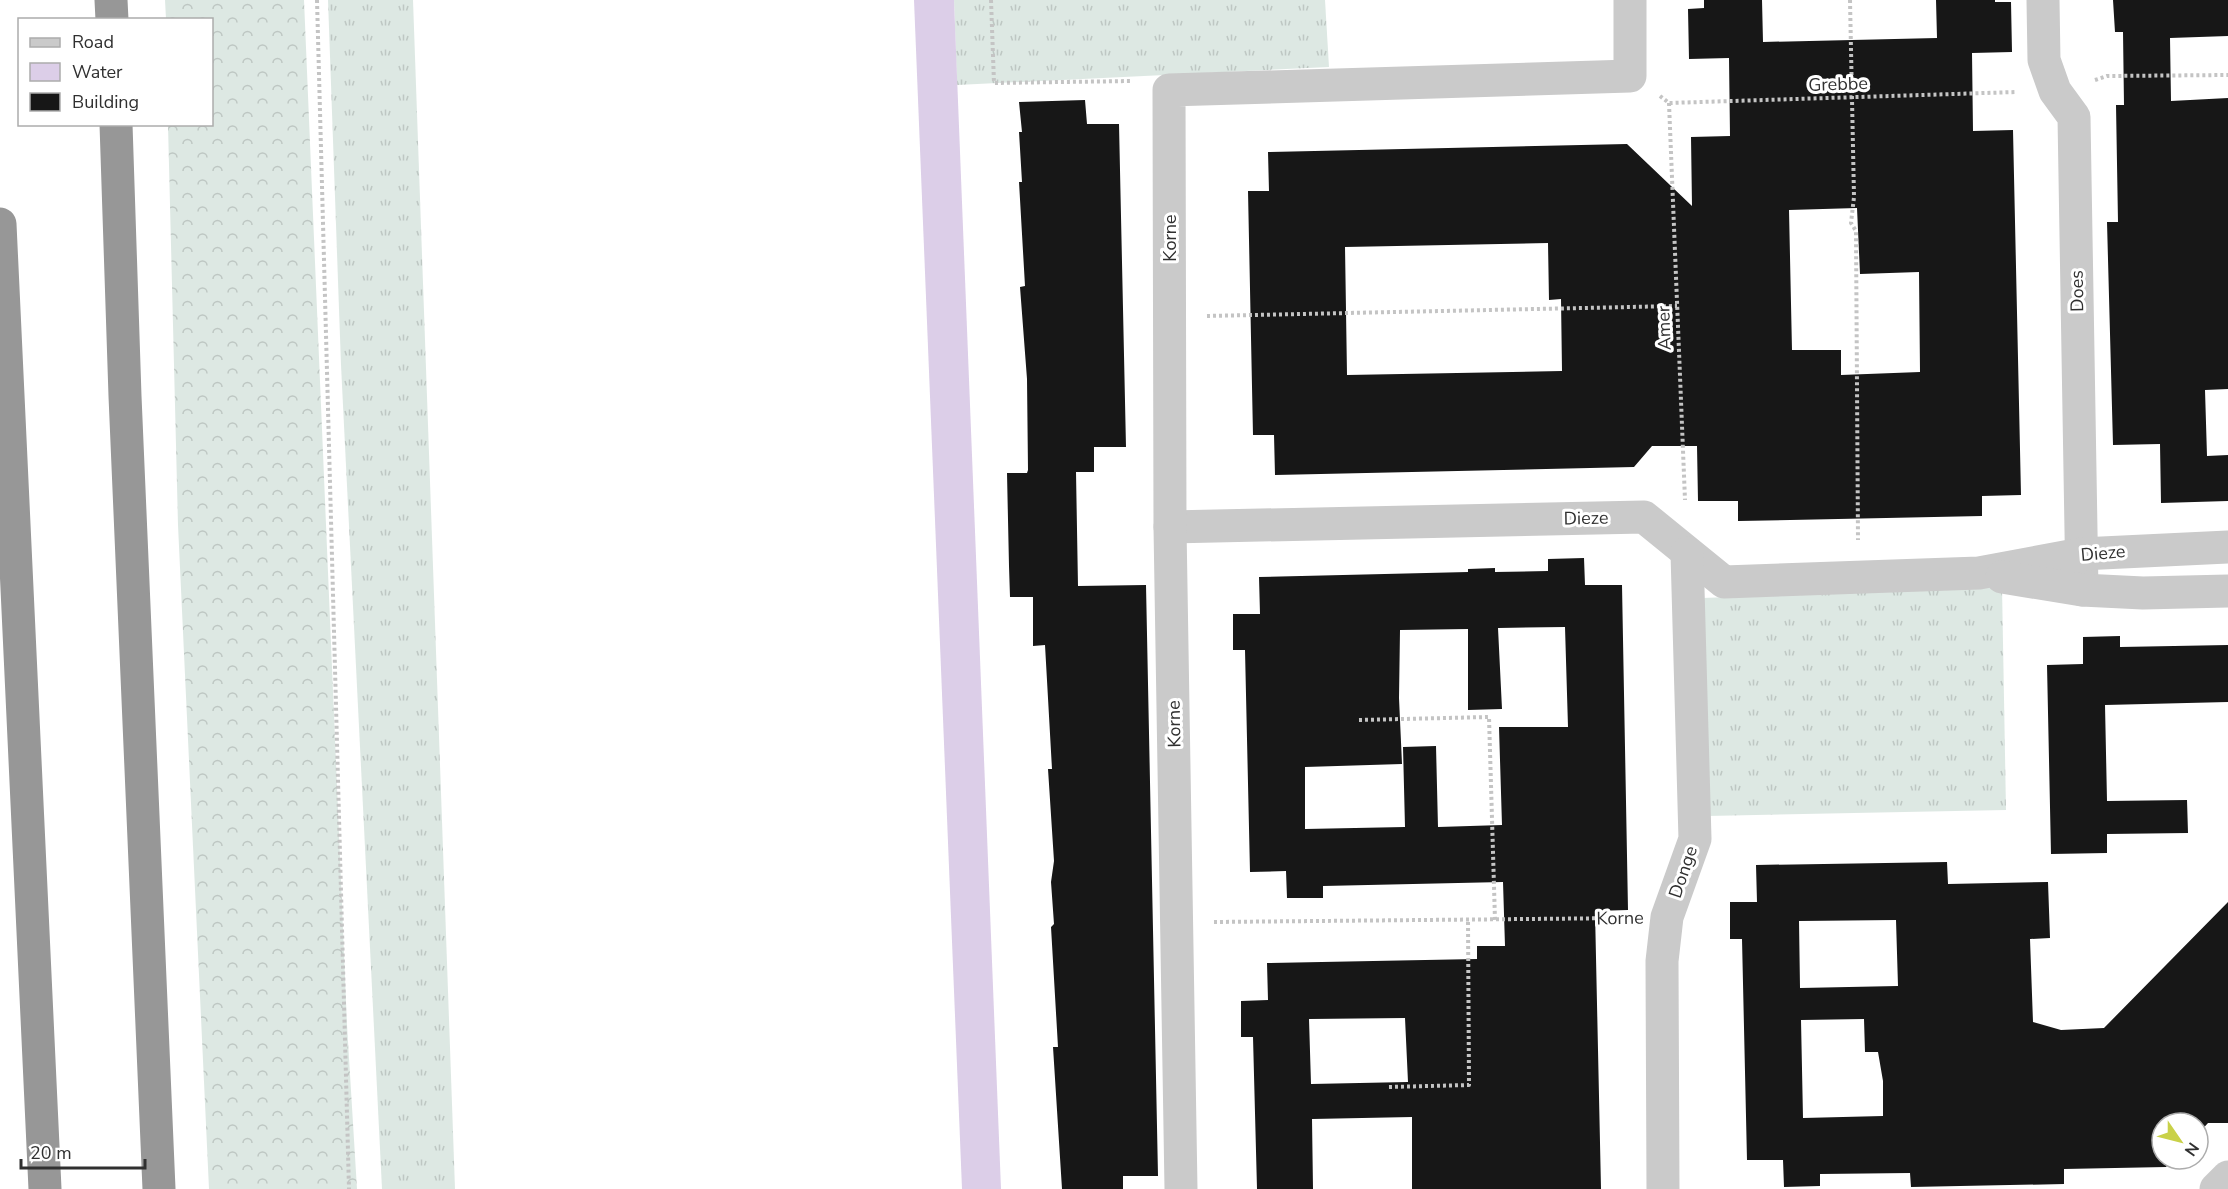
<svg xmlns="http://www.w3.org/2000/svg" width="2228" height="1189" viewBox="0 0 2228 1189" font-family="'Nunito Sans',sans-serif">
<defs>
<pattern id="grass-tufts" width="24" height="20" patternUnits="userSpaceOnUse" patternTransform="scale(1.5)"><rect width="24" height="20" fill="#dde8e3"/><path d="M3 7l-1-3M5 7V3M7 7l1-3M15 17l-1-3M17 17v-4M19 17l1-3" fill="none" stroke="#bec7c3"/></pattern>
<pattern id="forest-crowns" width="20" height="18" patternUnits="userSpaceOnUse" patternTransform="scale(1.5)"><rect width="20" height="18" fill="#dde8e3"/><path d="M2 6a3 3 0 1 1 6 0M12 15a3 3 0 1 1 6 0" fill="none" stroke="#bec7c3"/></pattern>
</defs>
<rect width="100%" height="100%" fill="#fff"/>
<g fill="url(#grass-tufts)">
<path d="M328 0H413L455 1189H382L341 365Z"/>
<path d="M954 0H1325L1329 67 957 85Z"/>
<path d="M2002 587 2006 810 1707 816 1702 598Z"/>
</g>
<path fill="url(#forest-crowns)" d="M165 0H304L347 1025 357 1189H209L178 525 168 125 212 124V20L166 19Z"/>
<path fill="#dccee8" d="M914 0H954L1001 1189H962Z"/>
<g fill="#171717" fill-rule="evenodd">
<path d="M1704 0H1762L1763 42 1937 38 1936 0H1995V2H2011L2012 52 1972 53 1973 131 2013 130 2021 495 1982 496V516L1738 521V501H1698L1697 446H1652L1634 467 1275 475 1274 435H1253L1248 191H1269L1268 152 1627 144 1692 206 1691 137 1730 136 1729 58 1689 59 1688 9 1704 8ZM1857 208 1860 274 1919 272 1920 372 1841 375V350H1792L1789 210ZM1548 243 1549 300 1561 299 1562 371 1347 375 1345 247Z"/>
<path d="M2113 0H2228V36L2170 38 2171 101 2228 98V389L2205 390 2207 456 2228 455V501L2161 503 2160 444 2113 445 2107 222H2118L2116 105H2124L2123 32H2115Z"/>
<path d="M1085 100 1087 124H1119L1126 447H1094V472H1076L1078 586 1146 585 1158 1176H1123V1189H1062L1053 1047H1058L1051 927 1054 924 1051 882 1054 861 1048 769H1052L1045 645 1033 646V597H1010L1009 566 1007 473H1027L1028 470 1027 379 1020 287 1025 286 1019 182H1022L1019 132H1022L1019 102Z"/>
<path d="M1584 558 1585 585H1622L1628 910 1595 911 1601 1189H1412V1117L1312 1119 1313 1189H1257L1253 1037H1241V1001L1268 1000 1267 963 1477 959V946H1505L1503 882 1323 886V898H1287L1286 871 1250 872 1245 650H1233V614H1260L1259 577 1468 572V569L1495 568V572L1548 571V559ZM1565 627 1568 727H1499L1502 825 1438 827 1436 746 1403 747 1405 827 1305 829V767L1402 764 1399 698 1400 630 1468 629V710L1502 709 1498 628ZM1405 1018 1408 1082 1311 1084 1309 1019Z"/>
<path d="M2120 636V647L2228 645V702L2105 705 2107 801 2187 800 2188 833 2107 834V853L2051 854 2047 665 2083 664V637Z"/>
<path d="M1947 862 1948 884 2048 882 2050 938 2030 939 2033 1022 2061 1030 2104 1028 2228 902V1123H2208L2198 1134V1123H2162V1159H2173L2166 1167 2064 1169V1184L1911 1187 1910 1173 1820 1174V1186L1784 1187 1783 1160H1747L1742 939H1730V902H1757L1756 865ZM1896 920 1898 986 1800 988 1799 921ZM1864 1019 1865 1052H1878L1883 1081V1116L1803 1118 1801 1020Z"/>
</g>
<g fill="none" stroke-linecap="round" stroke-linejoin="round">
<g stroke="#c4c4c4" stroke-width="4" stroke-dasharray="3 3" stroke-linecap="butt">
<path d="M317 0 349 1189"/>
<path d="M991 0 994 83 1132 81"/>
<path d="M1850 0 1854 197 1851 223 1856 231 1858 540"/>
<path d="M2095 80 2107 76 2228 75"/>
<path d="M1660 96 1669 103 2017 92"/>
<path d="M1669 103 1685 500"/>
<path d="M1207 316 1677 306"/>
<path d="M1359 720 1489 717 1495 920"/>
<path d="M1214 922 1630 918"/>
<path d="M1389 1087 1469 1085 1468 920"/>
</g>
<g stroke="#cacaca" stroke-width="33">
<path d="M2043 0 2044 60 2055 91 2074 117 2082 590"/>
<path d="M1170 527 1644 517 1724 582 1979 573 2081 554 2228 547"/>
<path d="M2002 577 2082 590 2143 593 2228 591"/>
<path d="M1181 1189 1170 527 1169 90 1630 76V0"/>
<path d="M1663 1189 1662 961 1667 917 1695 839 1687 553"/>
<path d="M2216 1189 2228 1177"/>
</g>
<g stroke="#979797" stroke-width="33">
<path d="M111 0 112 20"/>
<path d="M116 124 125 396 159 1189"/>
<path d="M0 224 45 1189"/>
</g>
</g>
<g text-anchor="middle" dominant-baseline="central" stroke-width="6" stroke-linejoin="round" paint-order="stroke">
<g font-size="18" fill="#303030" stroke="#fff">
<text transform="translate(1838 84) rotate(-2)">Grebbe</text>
<text transform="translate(1170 238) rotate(-90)">Korne</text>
<text transform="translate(2077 291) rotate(-91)">Does</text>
<text transform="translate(1664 328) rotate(-92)">Amer</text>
<text transform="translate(1586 518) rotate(-1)">Dieze</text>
<text transform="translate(2103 553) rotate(-5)">Dieze</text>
<text transform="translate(1174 724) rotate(-91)">Korne</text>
<text transform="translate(1683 872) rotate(-71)">Donge</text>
<text transform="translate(1620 918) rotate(-1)">Korne</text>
</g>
</g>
<rect x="18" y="18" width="195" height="108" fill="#ffffff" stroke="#acacac" stroke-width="1.5"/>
<rect x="30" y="38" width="30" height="9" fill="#cacaca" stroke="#acacac" stroke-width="1.5"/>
<text x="72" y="48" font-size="18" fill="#303030">Road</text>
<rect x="30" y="63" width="30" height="18" fill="#dccee8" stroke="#acacac" stroke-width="1.5"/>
<text x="72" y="78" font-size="18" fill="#303030">Water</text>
<rect x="30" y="93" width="30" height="18" fill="#171717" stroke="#acacac" stroke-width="1.5"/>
<text x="72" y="108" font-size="18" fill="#303030">Building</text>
<g transform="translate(2180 1141) rotate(125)"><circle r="28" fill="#ffffff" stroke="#acacac" stroke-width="1.5"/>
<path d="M0-4.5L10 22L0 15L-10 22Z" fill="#c9d148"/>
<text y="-9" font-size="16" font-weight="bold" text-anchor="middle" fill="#303030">N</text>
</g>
<path d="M21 1159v9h124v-9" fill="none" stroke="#303030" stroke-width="3"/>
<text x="30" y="1159" font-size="18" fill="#303030" stroke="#ffffff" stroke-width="4.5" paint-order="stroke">20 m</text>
</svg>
